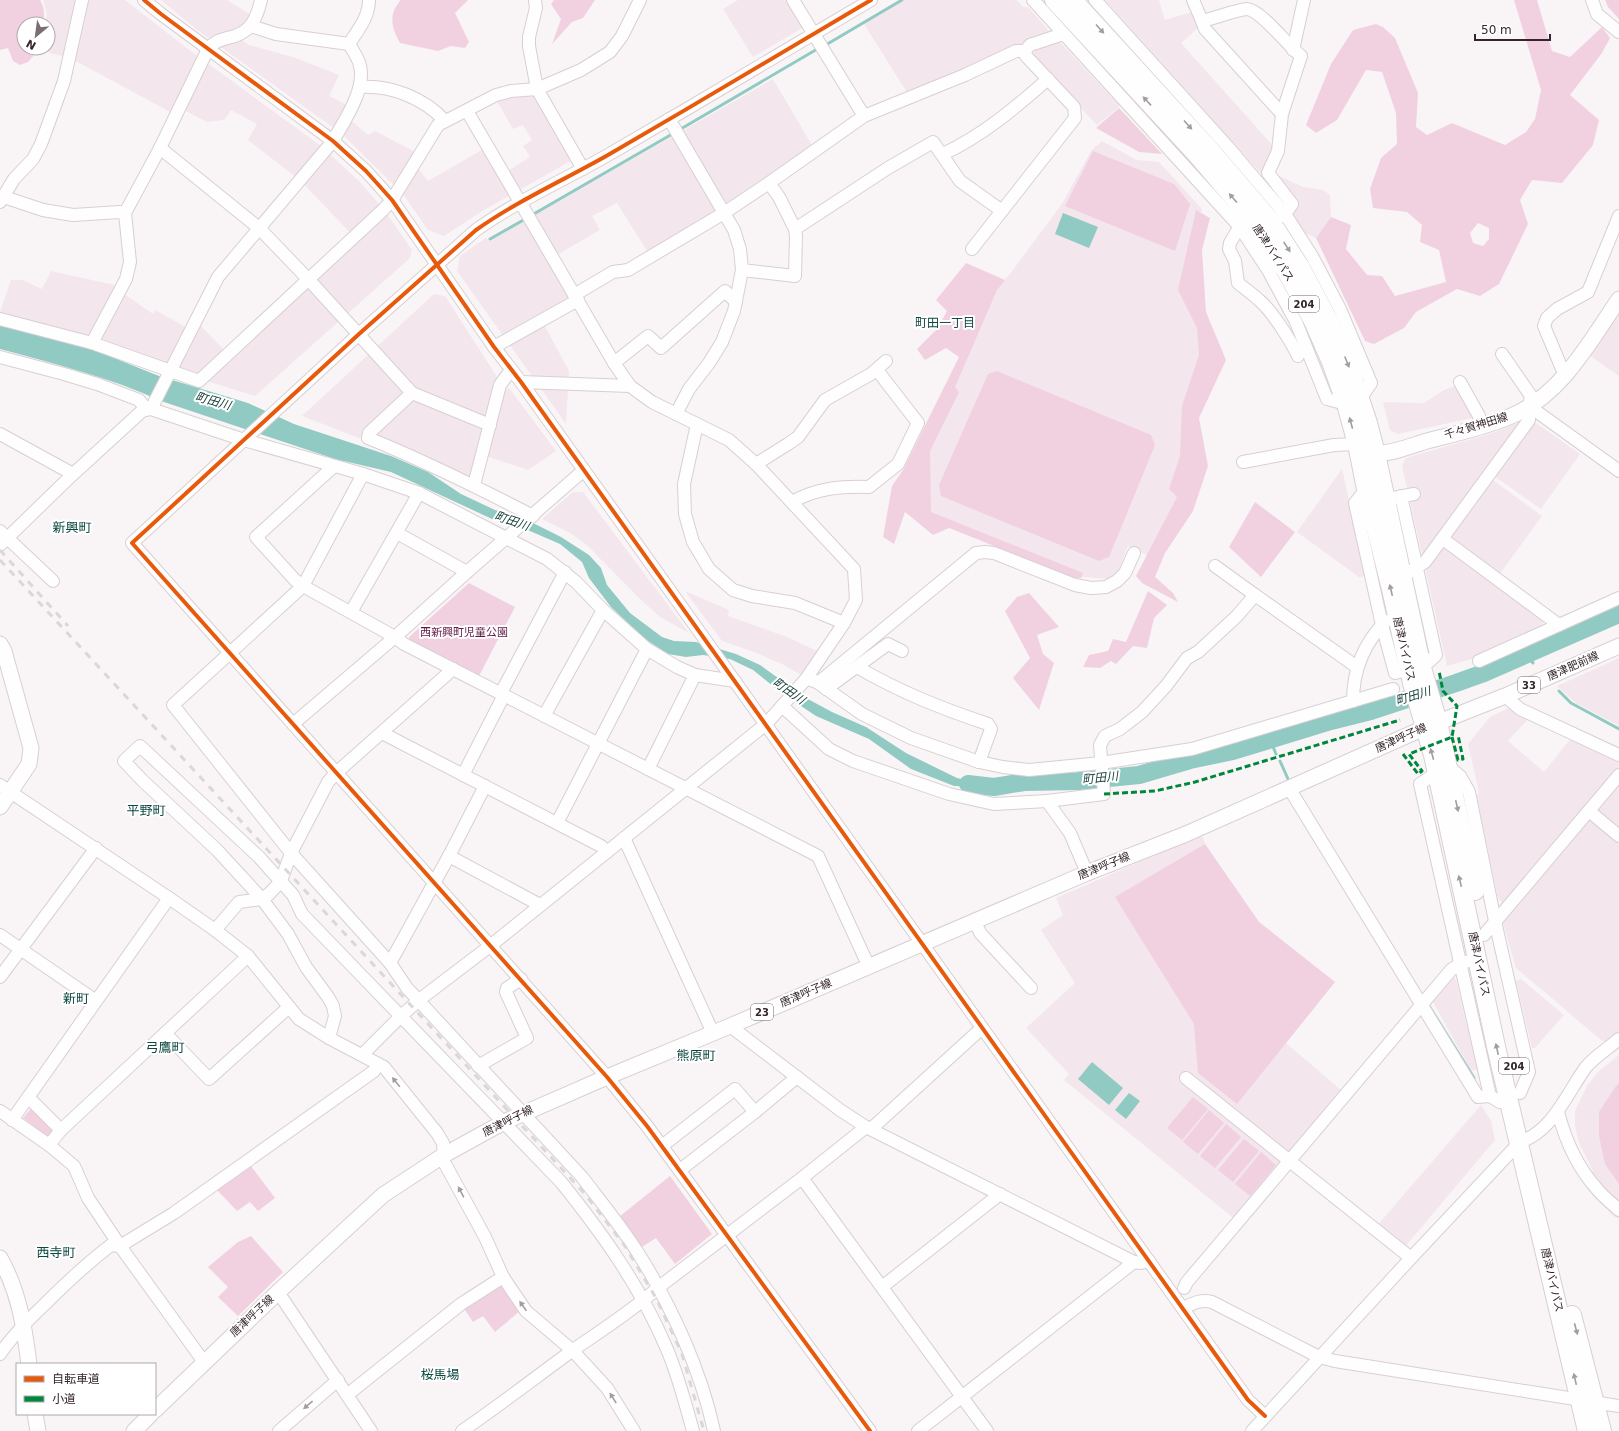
<svg xmlns="http://www.w3.org/2000/svg" width="1619" height="1431" viewBox="0 0 1619 1431" font-family="'DejaVu Sans','Noto Sans JP',sans-serif">
<rect width="100%" height="100%" fill="#f9f5f7"/>
<g fill="#f3e6ec">
<path d="M43 0H125L188 49 321 146 361 183 385 211 412 250 410 258 255 396 0 316V312L11 280H22L42 289 51 271 128 288 124 294 153 314 155 310 193 331 199 324 231 357 357 240 301 181 248 140 257 124 231 110 224 120 207 122 176 106 172 113 72 59 40 50V48H48V24H45L47 14Z"/>
<path d="M161 0H227L251 15 248 23 233 34 249 45 293 57 339 75 329 96 353 108 348 118 368 135 375 131 417 153 413 162 428 181 485 148 501 175 530 157 523 146 532 140 523 125 513 129 495 98 534 94 574 159 484 210 444 236 428 230 403 194 342 134 196 29Z"/>
<path d="M738 0H788L804 27 753 57 723 9Z"/>
<path d="M905 0H1017L1023 7H1028L1051 33 1018 46 908 94 864 24Z"/>
<path d="M1105 0H1160L1159 1 1165 20 1192 12 1199 27 1181 43 1274 147 1264 169 1303 187 1323 190 1330 195 1331 217 1316 238 1304 233 1286 201Z"/>
<path d="M1058 40 1120 106 1097 125 1033 57 1035 49Z"/>
<path d="M773 79 813 147 729 207 649 254 617 203 592 216 600 230 550 259 571 299 540 317 569 371 566 424 457 271 460 256 486 238 489 241Z"/>
<path d="M1102 141 1137 160 1159 162 1202 209 1188 282 1213 345 1182 492 1151 557 1128 546 1119 569 1110 579 1083 577 928 516 926 452 997 289 1009 275 1062 204 1091 151Z"/>
<path d="M434 294 445 296 497 377 474 476 469 479 364 435 359 438 302 416Z"/>
<path d="M1619 314V376L1589 355Z"/>
<path d="M1461 384 1477 417 1398 434 1390 430 1383 402 1424 403 1444 390Z"/>
<path d="M509 388 556 451 528 470 486 456 503 391Z"/>
<path d="M1533 421 1580 454 1541 509 1494 476Z"/>
<path d="M1520 422 1469 493 1423 558 1402 466 1406 458 1495 432Z"/>
<path d="M1342 469 1366 576 1359 577 1297 532Z"/>
<path d="M1493 480 1542 516 1499 575 1449 539Z"/>
<path d="M573 492H583L689 633 660 617 639 598 588 546 572 534 542 519Z"/>
<path d="M1445 543 1546 618 1538 630 1479 657 1447 666 1426 572 1428 567Z"/>
<path d="M685 591 729 610 728 616 787 637 819 652 803 676 782 664 754 652 722 641Z"/>
<path d="M1619 658V726L1576 703 1557 686Z"/>
<path d="M1509 708 1530 717 1508 741 1544 772 1572 737 1619 761V767L1504 905 1498 898 1477 796 1479 792 1468 744 1490 717Z"/>
<path d="M1619 782V832L1594 811Z"/>
<path d="M1590 818 1619 842V1032L1607 1042 1601 1040 1516 968 1503 923 1506 917Z"/>
<path d="M1202 835 1205 844 1259 922 1335 982 1286 1043 1342 1091 1237 1221 1064 1080 1069 1074 1026 1028 1075 983 1041 930 1063 915 1056 898Z"/>
<path d="M1452 977 1455 978 1457 984 1477 1069 1471 1071 1432 1000Z"/>
<path d="M1521 979 1564 1015 1535 1048H1532L1516 981Z"/>
<path d="M1619 1055V1219L1613 1216 1590 1192 1583 1182 1593 1171 1579 1143 1575 1126V1111L1587 1086 1598 1072Z"/>
<path d="M1481 1105 1491 1121 1495 1140 1403 1249 1376 1227Z"/>
</g>
<g fill="#f1d1e0" fill-rule="evenodd">
<path d="M0 0H40C45 8 44 15 44 24H24V48H40L28 62 20 65 13 61 8 48 0 50Z"/>
<path d="M400 0H468L455 13 469 42 465 48 451 46 438 51 400 43C394 32 389 21 395 8 397 5 399 3 400 0Z"/>
<path d="M554 0H595L583 18 572 22 552 44 561 19 551 4Z"/>
<path d="M1514 0H1537L1552 51 1570 57 1602 27 1610 38 1602 53 1570 95 1599 120 1593 145 1562 183 1532 180 1520 200 1528 224 1499 284 1480 296 1457 289 1416 312 1404 328 1374 344 1365 341 1316 238 1331 217 1351 225 1346 249 1367 275 1382 276 1395 296 1446 282 1439 250 1420 242 1422 225 1407 212 1373 208 1370 189 1381 158 1397 144 1396 113 1382 72 1366 70 1337 120 1316 133 1306 125 1331 64 1353 30 1376 24 1383 27 1395 38 1418 93 1416 127 1427 135 1452 123 1505 145 1526 132 1535 119 1541 90ZM1478 223 1489 228V239L1483 246 1473 243 1470 233Z"/>
<path d="M1605 0H1619V19L1608 7Z"/>
<path d="M1119 108 1162 154 1139 152 1096 128Z"/>
<path d="M1093 151 1174 184 1190 204 1175 251 1065 206Z"/>
<path d="M1196 210 1210 218 1202 250 1206 312 1226 360 1199 418 1208 466 1193 511 1165 553 1155 577 1173 593 1178 602 1142 583 1136 576 1177 497 1169 489 1180 456 1182 406 1199 355 1197 328 1178 290Z"/>
<path d="M966 263 1005 280 997 290 955 387 959 392 930 451 931 512 1083 573 1081 578H1074L949 528 933 535 905 512 894 544 883 537 892 486 903 470 959 357 946 348 925 360 917 349 937 329 947 311 936 300Z"/>
<path d="M997 371 1151 435 1155 445 1109 557 1099 561 941 496 939 485 988 374Z"/>
<path d="M1255 502 1295 532 1261 577 1229 547Z"/>
<path d="M469 583 515 607 479 676 410 641 409 637Z"/>
<path d="M1148 591 1167 605 1154 618 1147 648 1133 646 1116 664 1111 661 1100 668 1083 667 1089 655 1108 651 1113 639 1126 642Z"/>
<path d="M1029 593 1059 627 1037 635 1043 654 1054 663 1039 710 1013 678 1030 658 1005 611 1017 597Z"/>
<path d="M1205 844 1259 922 1335 982 1237 1104 1198 1073 1194 1024 1115 897Z"/>
<path d="M1619 1083V1184L1605 1164 1599 1136V1112L1616 1086Z"/>
<path d="M1193 1097 1208 1109 1182 1140 1167 1128Z"/>
<path d="M33 1106 55 1130 50 1138 23 1118Z"/>
<path d="M1209 1110 1224 1123 1198 1154 1183 1142Z"/>
<path d="M1226 1124 1241 1137 1215 1168 1200 1156Z"/>
<path d="M1244 1139 1259 1151 1233 1182 1218 1170Z"/>
<path d="M1261 1152 1276 1165 1250 1196 1235 1184Z"/>
<path d="M251 1166 275 1198 258 1211 250 1202 237 1211 217 1190Z"/>
<path d="M670 1176 712 1234 675 1264 656 1238 639 1249 619 1217Z"/>
<path d="M251 1236 283 1272 238 1316 218 1297 228 1287 208 1267 238 1242Z"/>
<path d="M499 1284 504 1286 520 1311 495 1332 483 1316 473 1322 463 1307Z"/>
</g>
<g fill="#91cac2">
<path d="M1063 213 1098 227 1089 248 1055 234Z"/>
<path d="M0 325 89 348 159 376 248 403 294 424 391 456 428 472 461 494 495 510 523 518 561 537 589 555 601 568 607 585 630 613 662 637 674 641 696 642 736 654 760 665 806 698 832 712 866 727 906 753 957 778 994 787 954 786 911 769 869 739 816 716 783 694 753 670 730 659 703 655 686 657 668 654 645 639 611 607 589 578 582 562 560 544 516 525 492 519 391 472 335 459 161 401C109 377 55 364 0 349Z"/>
<path d="M1092 1062 1123 1088 1109 1105 1078 1079Z"/>
<path d="M1129 1093 1140 1101 1126 1119 1115 1110Z"/>
</g>
<g fill="none" stroke-linecap="round" stroke-linejoin="round">
<g stroke="#91cac2" stroke-width="3">
<path d="M824 46 902 0"/>
<path d="M679 130 819 48"/>
<path d="M532 215 674 133"/>
<path d="M490 239 527 218"/>
<path d="M1526 654 1533 663"/>
<path d="M1559 691 1571 703 1619 729"/>
<path d="M1270 739 1276 754"/>
<path d="M1280 761 1288 779"/>
<path d="M1429 1006 1474 1078"/>
</g>
<path stroke="#91cac2" stroke-width="18" d="M968 784 994 787 1024 782 1079 781 1139 775 1190 760 1233 751 1331 721 1371 711 1456 683 1484 673 1619 614"/>
<g stroke="#d8cfd3" stroke-width="14">
<g id="minor">
<path d="M144 0 161 14 333 141 366 171 392 200 494 347 521 382 1248 1400 1265 1416"/>
<path d="M535 0 536 8 529 37V46L537 89 583 169"/>
<path d="M793 0 864 116"/>
<path d="M1033 0 1239 226 1268 270 1296 322 1327 399 1346 404"/>
<path d="M1095 0 1228 147 1285 214 1312 256 1340 309 1371 383 1360 399"/>
<path d="M1193 0 1202 21"/>
<path d="M1592 0 1597 14 1619 32"/>
<path d="M251 26 276 34 349 44"/>
<path d="M349 44C358 30 369 17 369 0"/>
<path d="M1293 50 1304 0"/>
<path d="M360 87C391 85 424 98 445 121"/>
<path d="M669 119 734 230 740 249 742 270 734 311 722 342 709 363 689 389 676 414"/>
<path d="M160 148 259 228 309 280 412 393 490 425"/>
<path d="M943 154C982 136 1015 108 1048 79"/>
<path d="M769 183 779 197 795 229"/>
<path d="M4 197 43 210 73 215 120 212 125 213"/>
<path d="M0 202 14 179 33 159 41 144 64 81 82 0"/>
<path d="M1279 217 1285 214 1292 204 1268 173 1278 151 1282 114 1301 56C1288 46 1261 10 1247 9 1240 9 1211 19 1202 21L1205 29 1282 114"/>
<path d="M1243 221 1230 243 1229 249 1235 261 1238 283C1245 289 1253 294 1260 301 1272 311 1291 341 1298 356"/>
<path d="M972 249 1075 118 1074 107 1026 56 1025 51 1030 45 1063 34"/>
<path d="M742 270 795 276 796 236 795 229 888 168 933 142 960 181 1002 211"/>
<path d="M574 295 613 272 628 270 724 213 769 183 864 116 965 75 1016 51H1025"/>
<path d="M0 319 92 343 199 381 383 210 392 200 438 125 496 95 511 91 537 89 581 70 610 52 622 36 640 0"/>
<path d="M92 343 126 279 130 262 125 213 160 148 208 49C217 39 222 40 235 36 252 30 257 17 261 0"/>
<path d="M494 347 578 300"/>
<path d="M0 357 64 374 97 384 139 400 146 409"/>
<path d="M614 363 648 336 661 348 725 291 736 302"/>
<path d="M1565 376 1544 326 1547 318 1557 309 1588 292 1619 216"/>
<path d="M521 382 630 386"/>
<path d="M1460 382 1479 416 1480 427"/>
<path d="M412 393 369 433 368 438C425 461 479 488 533 516"/>
<path d="M1529 406 1619 471"/>
<path d="M151 409 218 277 333 141C344 121 366 90 360 66 359 59 353 51 349 44"/>
<path d="M697 424 684 484 685 514 693 542 709 569 733 590 752 596 795 603 844 623"/>
<path d="M0 434 73 474"/>
<path d="M1243 462 1334 445 1357 444"/>
<path d="M756 464 788 444 798 437 825 400 871 374 886 361"/>
<path d="M333 467 256 537 295 580 303 586 395 637 404 644 818 856 869 967"/>
<path d="M363 474 303 586 173 705 291 853 390 963 407 988 582 1177C601 1202 621 1226 638 1253 671 1305 701 1370 714 1431"/>
<path d="M474 485 500 385 511 370"/>
<path d="M1366 489 1355 503 1382 625 1395 673 1409 670"/>
<path d="M1401 496 1436 655 1422 668"/>
<path d="M1393 498 1414 494"/>
<path d="M792 502C816 488 842 486 869 487L898 464 918 423 877 370"/>
<path d="M0 531 53 581"/>
<path d="M397 533 467 572"/>
<path d="M1443 539 1559 625"/>
<path d="M0 545 71 476 142 411 151 409 244 440 363 474 419 493 547 559 576 582 603 610 647 649 677 667 695 675 735 681"/>
<path d="M1215 566 1255 595"/>
<path d="M1403 576 1425 562 1529 420V406L1531 396 1502 354"/>
<path d="M351 612 419 493"/>
<path d="M1479 661 1619 598"/>
<path d="M857 667C900 692 940 708 988 724L991 729 979 762"/>
<path d="M811 680 817 682 823 679 976 553 985 552 994 553 1075 585 1091 588 1106 587 1117 581 1125 573 1134 553"/>
<path d="M817 682 862 714 911 738 979 762 1003 767 1029 770 1101 763 1192 749 1393 689"/>
<path d="M826 689 888 644 902 651"/>
<path d="M501 693 565 572"/>
<path d="M1505 696 1520 709 1619 755"/>
<path d="M1353 701C1353 671 1364 643 1386 621"/>
<path d="M782 706 829 749 853 761 949 794 994 804 1047 801 1070 833 1087 873"/>
<path d="M544 716 603 610"/>
<path d="M293 724 395 637 467 572 584 470"/>
<path d="M382 733 601 846 607 852"/>
<path d="M1447 765 1460 776 1469 792 1495 921 1529 1072 1520 1093"/>
<path d="M648 769 695 675"/>
<path d="M1436 773 1420 784 1490 1096"/>
<path d="M463 775 504 695"/>
<path d="M0 785 169 898 215 930 248 956 299 1019 329 1038 384 1067 437 1133 443 1143 444 1162 485 1237 503 1277 526 1311 573 1351 607 1388 634 1431"/>
<path d="M1289 788 1478 1097 1490 1096 1500 1102 1510 1101"/>
<path d="M1047 801 1104 794 1100 745 1105 736 1120 729 1142 712 1166 686 1187 658 1198 652 1237 616 1255 595 1357 667"/>
<path d="M1589 811 1619 836"/>
<path d="M557 823 647 649"/>
<path d="M624 838 713 1033"/>
<path d="M449 856 540 905"/>
<path d="M974 921 981 934 1031 988"/>
<path d="M215 930 239 902 262 899 269 894 281 881 291 853 328 782 336 773 453 669"/>
<path d="M0 935 96 1001"/>
<path d="M1484 935 1619 775"/>
<path d="M390 963 449 856 485 786"/>
<path d="M0 977 96 848"/>
<path d="M730 1026 840 1110 866 1127 1134 1262 1141 1263 1149 1261"/>
<path d="M165 1033 209 1079 289 1007"/>
<path d="M329 1038 335 1016 333 1006 328 997 306 967 288 934 262 899 217 850 143 781 124 761 140 746 259 857 293 895 302 914 561 1182C602 1233 640 1286 666 1347 678 1374 685 1403 693 1431"/>
<path d="M362 1055 401 1016 419 1000 490 946 766 724 806 679 844 623 856 600 854 569 756 464 729 440 652 402 630 386 614 363 467 111"/>
<path d="M478 1066 527 1038 506 992 507 988 521 979"/>
<path d="M1186 1078 1411 1258"/>
<path d="M28 1097 61 1130"/>
<path d="M0 1111 49 1145 74 1166 88 1198 120 1246 204 1362"/>
<path d="M1558 1112C1565 1139 1578 1168 1597 1189 1603 1197 1612 1203 1619 1210"/>
<path d="M12 1120 169 898"/>
<path d="M871 1129 982 1028"/>
<path d="M49 1145 61 1130 248 956"/>
<path d="M662 1146 735 1089 755 1112 797 1077"/>
<path d="M680 1170 755 1112"/>
<path d="M802 1178 987 1431"/>
<path d="M882 1287 1000 1194"/>
<path d="M1184 1288 1187 1282 1451 970 1461 963 1478 959"/>
<path d="M278 1292 371 1431"/>
<path d="M1183 1308C1194 1303 1201 1299 1212 1302L1319 1357 1335 1361 1619 1406"/>
<path d="M0 1354C13 1335 28 1320 45 1304 67 1282 86 1264 111 1245L120 1246 174 1213 374 1071 378 1064"/>
<path d="M347 1395 461 1304 503 1277"/>
<path d="M279 1431 338 1380"/>
<path d="M462 1431C500 1405 536 1377 573 1350 602 1330 632 1311 659 1287L802 1178 866 1127"/>
<path d="M870 1431 647 1126 607 1077 132 543 359 334 476 230C517 201 564 180 608 155 696 104 783 52 871 0"/>
<path d="M918 1431 1134 1262"/>
<path d="M1252 1431 1411 1258 1520 1142C1553 1131 1567 1093 1586 1067 1595 1056 1609 1048 1619 1039"/>
</g>
</g>
<g stroke="#d8cfd3" stroke-width="17">
<g id="major">
<path d="M1366 449C1369 450 1373 453 1377 453 1392 454 1413 445 1427 441 1454 434 1482 428 1509 417 1561 396 1589 343 1619 299"/>
<path d="M0 644 4 651 31 748 29 764 0 807"/>
<path d="M0 1258C19 1292 24 1325 29 1364"/>
<path d="M155 1410 278 1292 383 1195 444 1155 504 1122 607 1077 730 1026 1087 873 1186 834 1424 728 1505 696 1619 646"/>
<path d="M35 1414 38 1431"/>
<path d="M134 1431 151 1414"/>
</g>
</g>
<g stroke="#d8cfd3" stroke-width="20">
<g id="highway">
<path d="M1054 0 1197 155 1249 216 1286 271 1313 321 1331 362 1346 404 1357 444 1366 489 1391 589 1412 683 1433 755 1497 1051 1587 1431"/>
<path d="M1073 0 1213 153 1270 220 1301 268 1328 319 1348 363 1368 423 1376 454 1422 668 1438 722 1475 891"/>
<path d="M1572 1315 1602 1431"/>
</g>
</g>
<use href="#minor" stroke="#fefefe" stroke-width="12"/>
<use href="#major" stroke="#fefefe" stroke-width="15"/>
<use href="#highway" stroke="#fefefe" stroke-width="18"/>
<g stroke="#d9d7d8" stroke-width="3" stroke-dasharray="7 7" stroke-linecap="butt">
<path d="M0 550 68 626"/>
<path d="M0 560 585 1194 625 1246 656 1298 682 1354 704 1431"/>
</g>
<g stroke="#00873e" stroke-width="3" stroke-dasharray="6 3" stroke-linecap="butt">
<path d="M1452 737 1458 760 1463 759 1458 735"/>
<path d="M1403 754 1418 774 1422 771 1409 754 1452 737 1457 706 1443 691 1439 671"/>
<path d="M1104 794 1155 791 1195 782 1400 720"/>
</g>
<g stroke="#fff" stroke-width="6">
<g id="cycleway">
<path d="M144 0 161 14 333 141 366 171 392 200 494 347 521 382 1248 1400 1265 1416"/>
<path d="M870 1431 647 1126 607 1077 132 543 359 334 476 230C517 201 564 180 608 155 696 104 783 52 871 0"/>
</g>
</g>
<use href="#cycleway" stroke="#e8590c" stroke-width="4"/>
</g>
<defs><path id="oneway-solid" d="M-6-.8H1V-3.2L6.5 0L1 3.2V.8H-6Z"/></defs>
<g fill="#a39ca0">
<use href="#oneway-solid" transform="translate(1100 29) rotate(48)"/>
<use href="#oneway-solid" transform="translate(1147 101) rotate(-133)"/>
<use href="#oneway-solid" transform="translate(1188 125) rotate(48)"/>
<use href="#oneway-solid" transform="translate(1233 198) rotate(-131)"/>
<use href="#oneway-solid" transform="translate(1287 247) rotate(57)"/>
<use href="#oneway-solid" transform="translate(1347 362) rotate(68)"/>
<use href="#oneway-solid" transform="translate(1351 423) rotate(-105)"/>
<use href="#oneway-solid" transform="translate(1391 590) rotate(-103)"/>
<use href="#oneway-solid" transform="translate(1432 754) rotate(-105)"/>
<use href="#oneway-solid" transform="translate(1457 806) rotate(77)"/>
<use href="#oneway-solid" transform="translate(1460 881) rotate(-103)"/>
<use href="#oneway-solid" transform="translate(1497 1049) rotate(-102)"/>
<use href="#oneway-solid" transform="translate(396 1082) rotate(-129)"/>
<use href="#oneway-solid" transform="translate(461 1192) rotate(-118)"/>
<use href="#oneway-solid" transform="translate(523 1306) rotate(-125)"/>
<use href="#oneway-solid" transform="translate(1576 1329) rotate(75)"/>
<use href="#oneway-solid" transform="translate(1575 1379) rotate(-103)"/>
<use href="#oneway-solid" transform="translate(613 1398) rotate(-122)"/>
<use href="#oneway-solid" transform="translate(308 1405) rotate(140)"/>
</g>
<g text-anchor="middle" dominant-baseline="central" stroke-width="4" stroke-linejoin="round" paint-order="stroke">
<g fill="#fff" stroke="#71666b" stroke-width="1">
<rect x="1289" y="296" width="30" height="16" rx="3"/>
<rect x="1518" y="677" width="22" height="16" rx="3"/>
<rect x="751" y="1004" width="22" height="16" rx="3"/>
<rect x="1499" y="1058" width="30" height="16" rx="3"/>
</g>
<g font-size="10" font-weight="bold" fill="#34252c">
<text x="1304" y="304">204</text>
<text x="1529" y="685">33</text>
<text x="762" y="1012">23</text>
<text x="1514" y="1066">204</text>
</g>
<g font-size="11" fill="#34252c" stroke="#fff">
<text transform="translate(1273 253) rotate(57)">唐津バイパス</text>
<text transform="translate(1476 426) rotate(-17)">千々賀神田線</text>
<text transform="translate(1404 649) rotate(77)">唐津バイパス</text>
<text transform="translate(1573 666) rotate(-24)">唐津肥前線</text>
<text transform="translate(1401 738) rotate(-24)">唐津呼子線</text>
<text transform="translate(1104 866) rotate(-22)">唐津呼子線</text>
<text transform="translate(1479 964) rotate(78)">唐津バイパス</text>
<text transform="translate(806 993) rotate(-23)">唐津呼子線</text>
<text transform="translate(508 1121) rotate(-27)">唐津呼子線</text>
<text transform="translate(1552 1280) rotate(77)">唐津バイパス</text>
<text transform="translate(252 1316) rotate(-43)">唐津呼子線</text>
</g>
<g font-size="11" fill="#611944" stroke="#fff">
<text x="464" y="632">西新興町児童公園</text>
</g>
<g font-size="12" fill="#0c4841" stroke="#fff">
<text x="945" y="323">町田一丁目</text>
</g>
<g font-size="12" font-style="italic" fill="#19413b" stroke="#fff">
<text transform="translate(213 401) rotate(16)">町田川</text>
<text transform="translate(512 521) rotate(19)">町田川</text>
<text transform="translate(789 691) rotate(35)">町田川</text>
<text transform="translate(1413 696) rotate(-17)">町田川</text>
<text transform="translate(1100 778) rotate(-6)">町田川</text>
</g>
<g font-size="13" fill="#0c4841" stroke="#fff">
<text x="72" y="527">新興町</text>
<text x="146" y="810">平野町</text>
<text x="76" y="998">新町</text>
<text x="165" y="1047">弓鷹町</text>
<text x="696" y="1055">熊原町</text>
<text x="56" y="1252">西寺町</text>
<text x="440" y="1374">桜馬場</text>
</g>
</g>
<rect x="16" y="1363" width="140" height="52" fill="#ffffff" stroke="#aea8ab"/>
<rect x="24" y="1376" width="20" height="6" fill="#e8590c" stroke="#aea8ab"/>
<text x="52" y="1383" font-size="12" fill="#34252c">自転車道</text>
<rect x="24" y="1396" width="20" height="6" fill="#00873e" stroke="#aea8ab"/>
<text x="52" y="1403" font-size="12" fill="#34252c">小道</text>
<g transform="translate(36 36) rotate(209)"><circle r="19" fill="#ffffff" stroke="#aea8ab"/>
<path d="M0-3L7 15L0 10L-7 15Z" fill="#796e73"/>
<text y="-6" font-size="11" font-weight="bold" text-anchor="middle" fill="#34252c">N</text>
</g>
<path d="M1475 34v6h75v-6" fill="none" stroke="#34252c" stroke-width="2"/>
<text x="1481" y="34" font-size="12" fill="#34252c" stroke="#ffffff" stroke-width="3" paint-order="stroke">50 m</text>
</svg>
